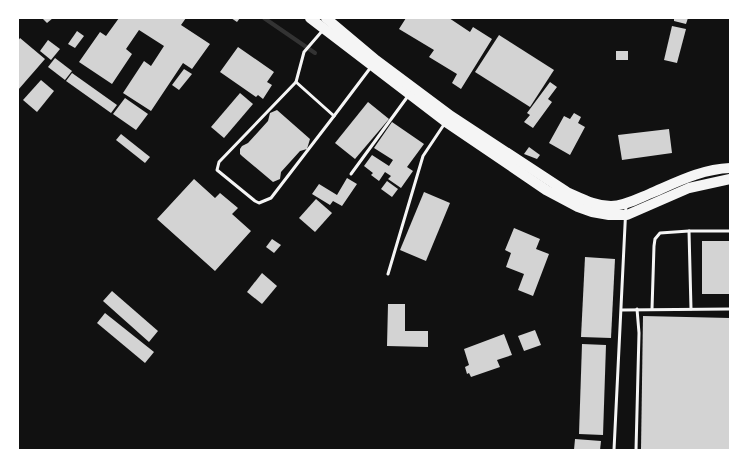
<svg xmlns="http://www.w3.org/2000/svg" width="748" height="468" viewBox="0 0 748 468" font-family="'Noto Sans',sans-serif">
<rect width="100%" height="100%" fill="#111"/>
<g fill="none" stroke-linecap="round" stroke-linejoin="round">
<path stroke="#333" stroke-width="4" d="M264 18 315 53"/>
</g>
<g fill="#d3d3d3">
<path d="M42 18H53L47 23Z"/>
<path d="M119 18H186L181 25 210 44 192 69 183 63 151 111 123 93 144 61 151 66 164 46 139 30 126 49 132 54 112 84 79 62 100 32 106 36Z"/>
<path d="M231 18H240L237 22Z"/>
<path d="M406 18H449L470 32 473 27 492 39 461 89 452 83 457 74 429 57 434 50 399 29Z"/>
<path d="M674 18H688L686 24 674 21Z"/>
<path d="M672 26 686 29 677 63 664 60Z"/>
<path d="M77 31 84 36 75 48 68 44Z"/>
<path d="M499 35 554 70 530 107 475 72Z"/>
<path d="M20 38 45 59 18 90V41Z"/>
<path d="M48 40 60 49 51 60 40 51Z"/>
<path d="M238 47 274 72 267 82 272 85 263 99 258 95 256 97 220 72Z"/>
<rect x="616" y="51" width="12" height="9"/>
<path d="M55 58 72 71 65 80 48 67Z"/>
<path d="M184 69 192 74 179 90 172 85Z"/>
<path d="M72 73 117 105 111 113 66 81Z"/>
<path d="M41 80 54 91 37 112 23 100Z"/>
<path d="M550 82 557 87 548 99 552 102 533 128 524 122 530 115 527 113Z"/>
<path d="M240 93 253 104 224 138 211 127Z"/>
<path d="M125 98 148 114 136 130 113 114Z"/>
<path d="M368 102 389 119 355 159 335 143Z"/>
<path d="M277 110 310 139 307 149 300 151 281 172 280 179 273 182 242 156 240 154V149L242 146 248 143 268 121 270 113Z"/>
<path d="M574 113 581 117 578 123 585 127 570 155 549 143 564 116 570 119Z"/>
<path d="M392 122 424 144 407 167 413 171 401 188 388 179 391 176 385 172 379 181 371 175 373 173 364 166 372 155 389 166 393 160 374 148Z"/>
<path d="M669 129 672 153 622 160 618 135Z"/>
<path d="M121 134 150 157 145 163 116 140Z"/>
<path d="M529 147 540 155 537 159 524 154Z"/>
<path d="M347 178 357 184 342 206 333 201 330 205 312 194 319 184 337 195Z"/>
<path d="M194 179 215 198 220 193 238 208 232 214 251 231 215 271 157 219Z"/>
<path d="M387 181 398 189 392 197 381 189Z"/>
<path d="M424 192 450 203 426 261 400 250Z"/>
<path d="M316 199 332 213 315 232 299 218Z"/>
<path d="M514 228 540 239 536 249 549 254 533 296 518 290 524 274 506 267 511 253 505 250Z"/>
<path d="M272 239 281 245 274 253 266 247Z"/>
<rect x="702" y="241" width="28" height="53"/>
<path d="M585 257 615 259 611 338 581 337Z"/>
<path d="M262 273 277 286 262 304 247 292Z"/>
<path d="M112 291 158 331 149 342 103 301Z"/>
<path d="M388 304H405V331H428V347L387 346Z"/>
<path d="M105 313 154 352 145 363 97 323Z"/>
<path d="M643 316 730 318V450H641Z"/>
<path d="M535 330 541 345 524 351 518 336Z"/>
<path d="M504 334 512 355 497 360 500 367 471 377 469 373 467 374 465 367 469 365 464 349Z"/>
<path d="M582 344 606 345 603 435 579 434Z"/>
<path d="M575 439 601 441 600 450H574Z"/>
</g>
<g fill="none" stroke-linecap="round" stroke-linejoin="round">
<g stroke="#f5f5f5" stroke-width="3">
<path d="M323 30 304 52 296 82 334 116 371 67"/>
<path d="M296 82 219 162 217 170 255 201 259 203 271 198 334 116"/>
<path d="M351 174 408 96"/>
<path d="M689 231 691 309"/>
<path d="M388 274 423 156 445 123"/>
<path d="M652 309 654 246 655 239 660 233 689 231H730"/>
<path d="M622 310 730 309"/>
<path d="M614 450 626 205"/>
<path d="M636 450 639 333 637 309"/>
</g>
<g stroke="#f5f5f5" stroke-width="10">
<path d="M310 18 446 122 546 190 578 207 592 212 609 215H627L689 188 730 179"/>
<path d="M326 18 376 60 451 116 567 192C581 198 595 206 611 206 624 206 637 199 649 194 675 183 701 169 730 168"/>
</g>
</g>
<rect width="748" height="468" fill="none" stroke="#ffffff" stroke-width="38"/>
</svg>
